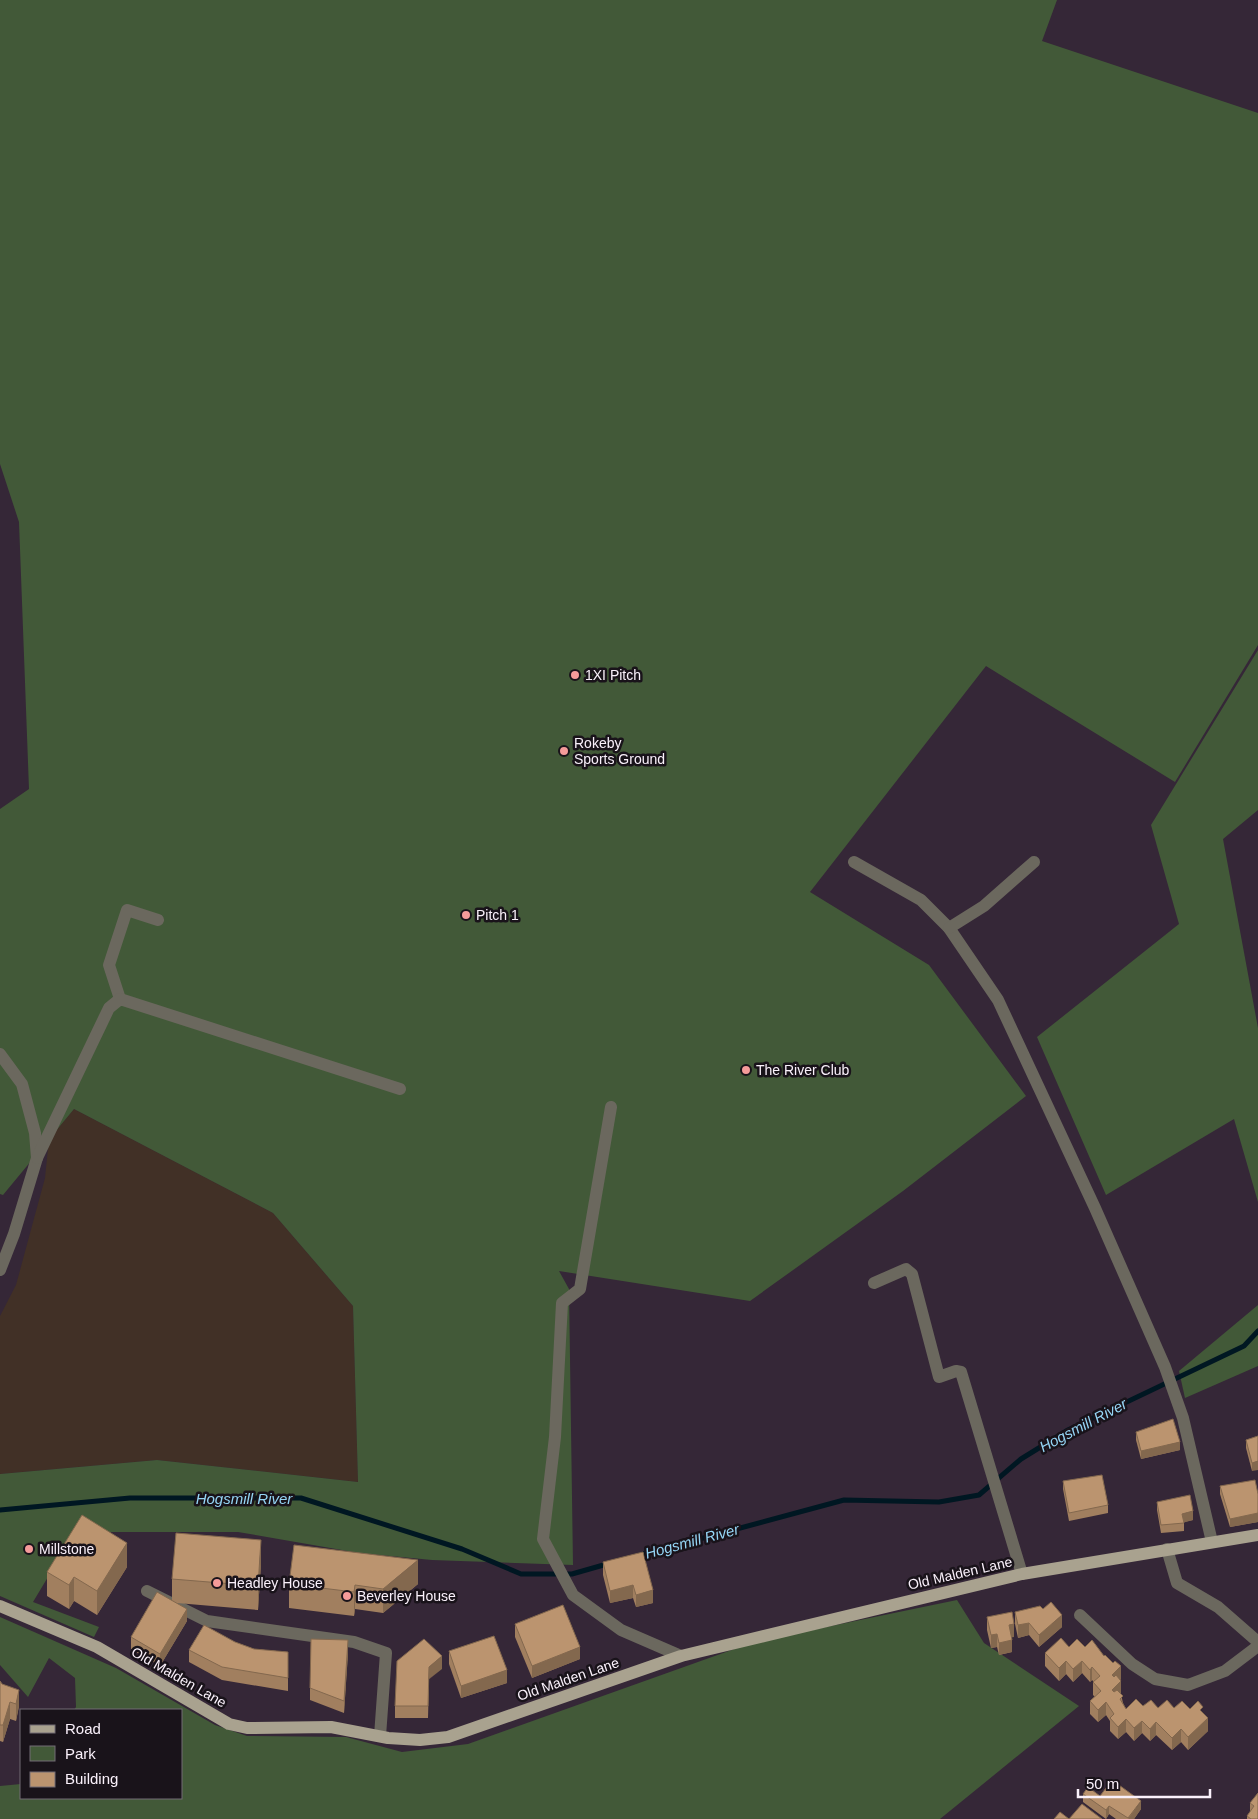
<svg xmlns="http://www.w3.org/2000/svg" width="1258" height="1819" viewBox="0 0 1258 1819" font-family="Arial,sans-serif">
<rect width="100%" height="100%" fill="#352737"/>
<path fill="#413026" d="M74 1109 273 1213 353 1306 358 1482 157 1460 0 1474V1316L16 1285 45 1178 49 1139Z"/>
<g fill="#425938">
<path d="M0 0H1057L1042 41 1258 113V645L1175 782 986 666 810 892 929 965 1026 1096 903 1191 750 1301 559 1271 569 1289 573 1565 432 1560 359 1553 238 1532H75L33 1602 99 1627 94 1637 0 1596V1474L157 1460 358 1482 353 1306 273 1213 74 1109 3 1195 0 1194V809L29 789 19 522 0 464Z"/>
<path d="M1258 650V810L1223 839 1258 1028V1202L1234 1119 1106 1195 1037 1037 1179 924 1151 825Z"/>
<path d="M1258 1305V1366L1185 1398 1179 1371Z"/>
<path d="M957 1600 984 1643 1079 1706 940 1819H0V1786L21 1784V1798H181V1710H74L76 1707 75 1678 49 1658 28 1697 0 1665V1617L116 1668 215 1725 247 1736 346 1737 402 1752 468 1744 754 1642Z"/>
</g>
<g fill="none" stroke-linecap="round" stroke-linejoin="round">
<g stroke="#001722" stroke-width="5">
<path d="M0 1510 130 1498H301L462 1549 521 1574H572L607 1564"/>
<path d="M640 1555 844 1500 939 1502 979 1495 1021 1459 1068 1430 1244 1346 1258 1331"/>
</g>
<g stroke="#6b685e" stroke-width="12">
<path d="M854 862 921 900 949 928 998 1000 1095 1208 1165 1367 1183 1418 1212 1542"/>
<path d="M949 928 984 906 1034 862"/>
<path d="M120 999 109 965 127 910 158 920"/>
<path d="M0 1054 22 1084 35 1133 37 1158 14 1234 0 1270"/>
<path d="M611 1107 580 1289 562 1303 555 1437 543 1539 573 1595 621 1630 681 1656"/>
<path d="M37 1158 109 1008 120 999 400 1089"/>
<path d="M874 1283 906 1269 912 1274 939 1377 956 1371 961 1372 1022 1574"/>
<path d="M1167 1549 1177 1583 1218 1607 1258 1642"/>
<path d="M147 1591 207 1621 354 1642 386 1653 380 1736"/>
<path d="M1080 1615 1132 1664 1155 1679 1188 1685 1225 1671 1258 1646"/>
</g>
<path stroke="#a9a28f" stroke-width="12" d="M0 1606 97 1647 229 1724 247 1728 331 1727 388 1738 420 1740 448 1737 681 1656 1022 1574 1258 1535"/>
</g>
<g fill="#a17f5f">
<path d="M1136 1432 1180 1450 1141 1459 1136 1440Z"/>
<path d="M1258 1436 1252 1471 1246 1448V1440Z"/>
<path d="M1063 1481 1108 1505V1513L1069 1521 1063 1489Z"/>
<path d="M1220 1486 1258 1494V1522L1230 1527 1220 1494Z"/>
<path d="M1157 1502 1193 1520 1184 1522V1531L1161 1533 1157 1510Z"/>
<path d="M603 1562 653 1603 636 1607 633 1598 610 1603 603 1575Z"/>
<path d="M261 1564 258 1610 177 1603 187 1621 160 1666 131 1649V1637L172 1601V1579Z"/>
<path d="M127 1567 97 1615 74 1601 69 1609 47 1596V1572Z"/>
<path d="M289 1584H418L383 1613 355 1609 354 1616 289 1608Z"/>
<path d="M1015 1612 1062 1627 1039 1647 1029 1635 1018 1638 1015 1624Z"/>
<path d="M987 1617 1014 1637H1012V1652L999 1655 997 1647 991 1648 987 1630Z"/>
<path d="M515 1624 580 1659 532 1678 515 1637Z"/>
<path d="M235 1642 254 1649 288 1652V1691L222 1680 189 1662V1650Z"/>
<path d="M1069 1647H1085L1121 1679 1120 1680 1121 1693V1694L1123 1703 1126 1709 1143 1706 1190 1709 1203 1713 1208 1731 1188 1750 1181 1742 1172 1750 1156 1735 1150 1741 1142 1733 1134 1741 1126 1732 1118 1739 1110 1731V1721L1106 1715 1098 1722 1090 1714V1701L1095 1697 1093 1695V1682H1094L1092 1680 1090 1682 1082 1673 1073 1682 1066 1674 1059 1681 1045 1666V1653Z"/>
<path d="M449 1651 507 1683 461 1698 449 1664Z"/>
<path d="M348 1653 344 1713 310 1700V1688Z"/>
<path d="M442 1669 429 1679 428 1718H395V1706Z"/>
<path d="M0 1681 19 1706 16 1721 10 1719 3 1742 0 1741Z"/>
<path d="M1258 1793V1819H1247V1816L1250 1812V1803Z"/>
<path d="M1083 1794 1100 1796 1141 1809 1134 1819H1116L1109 1814 1106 1819 1083 1802Z"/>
</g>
<g fill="#83684e">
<path d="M1180 1442V1450L1141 1459V1451Z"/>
<path d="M1258 1461V1470L1252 1471V1463Z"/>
<path d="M1193 1511V1520L1182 1523V1514Z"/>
<path d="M1258 1513V1522L1230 1527V1519Z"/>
<path d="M261 1540V1564L258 1610V1586Z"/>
<path d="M127 1543V1567L97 1615V1591Z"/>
<path d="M418 1560V1584L383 1613V1589Z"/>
<path d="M74 1577V1601L69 1609V1585Z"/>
<path d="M355 1585V1609L354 1616V1592Z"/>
<path d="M633 1585V1598L610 1603V1591Z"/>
<path d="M653 1590V1603L636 1607V1595Z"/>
<path d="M187 1609V1621L160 1666V1654Z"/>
<path d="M1062 1615V1627L1039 1647V1635Z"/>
<path d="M1029 1623V1635L1018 1638V1625Z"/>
<path d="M1014 1624V1637L1009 1638V1625Z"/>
<path d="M997 1634V1647L991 1648V1635Z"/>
<path d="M348 1640V1653L344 1713V1701Z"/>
<path d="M1012 1640V1652L999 1655V1643Z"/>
<path d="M580 1647V1659L532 1678V1666Z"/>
<path d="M442 1656V1669L429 1679 428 1718 429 1667Z"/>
<path d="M1066 1661V1674L1059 1681V1668Z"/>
<path d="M1082 1661V1673L1073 1682V1669Z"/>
<path d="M1121 1666V1679L1112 1688V1675Z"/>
<path d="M1092 1667V1680L1090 1682V1670Z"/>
<path d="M507 1670V1683L461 1698V1686Z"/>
<path d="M1121 1681V1693L1112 1702V1690Z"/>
<path d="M19 1690V1706L16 1721V1704Z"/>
<path d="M10 1702V1719L3 1742V1725Z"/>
<path d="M1106 1702V1715L1098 1722V1710Z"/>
<path d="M1208 1718V1731L1188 1750V1737Z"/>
<path d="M1126 1719V1732L1118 1739V1727Z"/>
<path d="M1142 1721V1733L1134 1741V1728Z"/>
<path d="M1156 1722V1735L1150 1741V1729Z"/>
<path d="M1181 1729V1742L1172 1750V1738Z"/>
<path d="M1141 1801V1809L1134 1819H1128Z"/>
<path d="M1109 1806V1814L1106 1819V1810Z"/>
</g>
<g fill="#bb946f" stroke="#83684e">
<path d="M1173 1419 1180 1442 1141 1451 1136 1432Z"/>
<path d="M1258 1436V1461L1252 1463 1246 1440Z"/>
<path d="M1102 1475 1108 1505 1069 1513 1063 1481Z"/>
<path d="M1255 1480 1258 1494V1513L1230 1519 1220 1486Z"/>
<path d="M1190 1495 1193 1511 1182 1514 1184 1523 1161 1525 1157 1502Z"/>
<path d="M82 1515 127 1543 97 1591 74 1577 69 1585 47 1572Z"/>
<path d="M176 1533 261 1540 258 1586 172 1579Z"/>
<path d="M294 1545 418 1560 383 1589 355 1585 354 1592 289 1584Z"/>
<path d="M643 1552 653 1590 636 1595 633 1585 610 1591 603 1562Z"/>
<path d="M157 1592 187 1609 160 1654 131 1637Z"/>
<path d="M1051 1602 1062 1615 1039 1635 1029 1623 1018 1625 1015 1612 1040 1606 1043 1609Z"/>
<path d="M563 1605 580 1647 532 1666 515 1624Z"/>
<path d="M1012 1612 1014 1624 1009 1625 1012 1640 999 1643 997 1634 991 1635 987 1617Z"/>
<path d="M204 1625 235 1642 254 1649 288 1652V1678L222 1667 189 1650Z"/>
<path d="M494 1636 507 1670 461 1686 449 1651Z"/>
<path d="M1061 1638 1069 1647 1077 1639 1085 1647 1092 1640 1104 1656 1105 1655 1113 1663 1115 1661 1121 1666 1112 1675 1114 1677 1116 1675 1121 1681 1112 1690 1114 1692 1117 1690 1123 1696 1120 1699 1126 1709 1136 1699 1143 1706 1151 1700 1158 1708 1167 1700 1174 1708 1182 1701 1190 1709 1198 1701 1203 1707 1200 1710 1208 1718 1188 1737 1181 1729 1172 1738 1156 1722 1150 1729 1142 1721 1134 1728 1126 1719 1118 1727 1110 1718 1114 1714 1106 1702 1098 1710 1090 1701 1101 1691 1093 1682 1100 1676 1092 1667 1090 1670 1082 1661 1073 1669 1066 1661 1059 1668 1045 1653Z"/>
<path d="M311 1639 348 1640 344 1701 310 1688Z"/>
<path d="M424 1639 442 1656 429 1667 428 1706H395L397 1661Z"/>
<path d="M0 1681 2 1684 19 1690 16 1704 10 1702 3 1725H0Z"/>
<path d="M1112 1780 1141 1801 1128 1818 1109 1806 1106 1810 1083 1794 1088 1787 1100 1796Z"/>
<path d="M1258 1793V1819H1251L1247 1816 1254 1806 1250 1803Z"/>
<path d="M1082 1804 1102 1819H1054L1060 1812 1069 1819Z"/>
</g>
<g fill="#f59b9a" stroke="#19131a" stroke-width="2">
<circle cx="575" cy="675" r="5"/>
<circle cx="564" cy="751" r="5"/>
<circle cx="466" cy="915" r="5"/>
<circle cx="746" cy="1070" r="5"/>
<circle cx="29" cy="1549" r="5"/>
<circle cx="217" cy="1583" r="5"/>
<circle cx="347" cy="1596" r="5"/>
</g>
<g text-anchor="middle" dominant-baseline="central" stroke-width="5" stroke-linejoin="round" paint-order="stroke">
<g font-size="14" fill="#faf1fb" stroke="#19131a" text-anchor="start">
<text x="585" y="675">1XI Pitch</text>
<text x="574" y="743">Rokeby<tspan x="574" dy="16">Sports Ground</tspan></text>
<text x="476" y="915">Pitch 1</text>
<text x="756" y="1070">The River Club</text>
<text x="39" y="1549">Millstone</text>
<text x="227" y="1583">Headley House</text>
<text x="357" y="1596">Beverley House</text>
</g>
<g font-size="14" fill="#faf1fb" stroke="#19131a">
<text transform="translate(960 1573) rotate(-13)">Old Malden Lane</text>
<text transform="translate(179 1677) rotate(30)">Old Malden Lane</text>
<text transform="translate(568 1679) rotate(-19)">Old Malden Lane</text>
</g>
<g font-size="15" font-style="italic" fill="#95d5f5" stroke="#19131a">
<text transform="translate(1083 1425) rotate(-28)">Hogsmill River</text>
<text x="244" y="1498">Hogsmill River</text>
<text transform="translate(692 1541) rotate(-15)">Hogsmill River</text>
</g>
</g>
<rect x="20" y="1709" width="162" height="90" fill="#19131a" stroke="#736c74"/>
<rect x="30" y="1725" width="25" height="8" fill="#a9a28f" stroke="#736c74"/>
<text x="65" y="1734" font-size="15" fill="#faf1fb">Road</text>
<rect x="30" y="1746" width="25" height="15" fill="#425938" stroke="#736c74"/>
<text x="65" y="1759" font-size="15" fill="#faf1fb">Park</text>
<rect x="30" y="1772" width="25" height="15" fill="#bb946f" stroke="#736c74"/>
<text x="65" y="1784" font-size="15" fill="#faf1fb">Building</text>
<path d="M1078 1789v8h132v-8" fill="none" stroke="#faf1fb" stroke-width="2.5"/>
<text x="1086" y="1789" font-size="15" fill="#faf1fb" stroke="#19131a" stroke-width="4" paint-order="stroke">50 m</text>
</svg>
